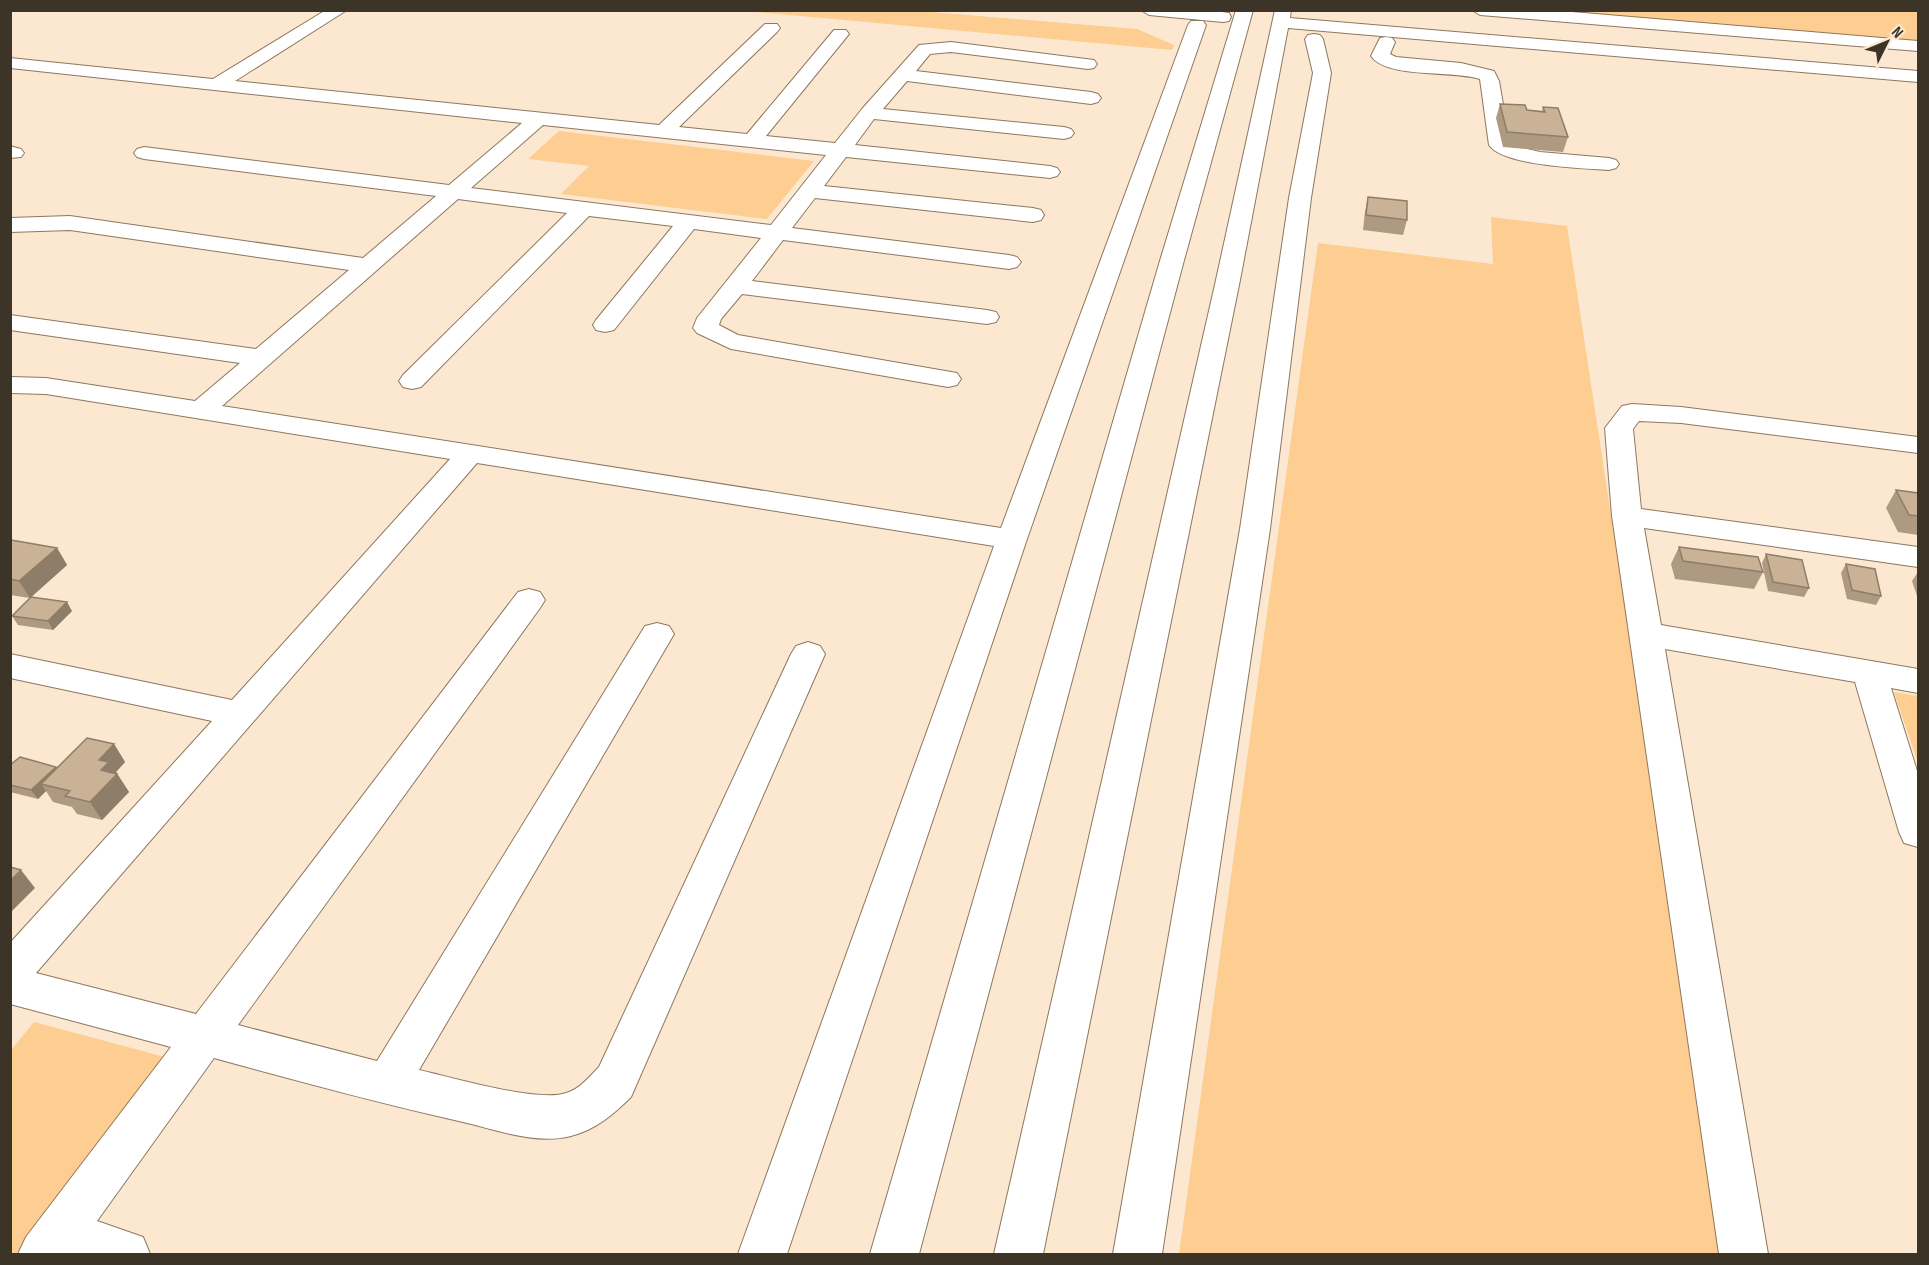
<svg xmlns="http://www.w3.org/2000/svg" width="1929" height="1265" viewBox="0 0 1929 1265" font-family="'Sofia Sans Condensed',sans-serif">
<rect width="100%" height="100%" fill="#fce8d1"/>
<g fill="#fdcd91">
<path d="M745 11H919L1137 29 1174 45 1172 50Z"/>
<path d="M1544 11H1918V41Z"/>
<path d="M559 131 814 161 767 219 561 194 589 166 528 159Z"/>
<path d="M1491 217 1567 226 1723 1254H1179L1318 243 1493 264Z"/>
<path d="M1894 692 1918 696V763Z"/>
<path d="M34 1022 165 1057 17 1254H11V1050Z"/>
</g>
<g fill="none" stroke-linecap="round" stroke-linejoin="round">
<g stroke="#8e775d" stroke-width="2">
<g id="minor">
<path d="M326 10H347L235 81 659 125 765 24H777L780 28 777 32 679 127 747 134 834 30H846L849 34 766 136 835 143 862 109 919 45 951 42 1094 60 1097 64 1094 68 1088 69 951 52 930 54 916 71 1091 92 1098 94 1101 98 1098 102 1091 104 907 81 883 109 1064 127 1071 129 1074 133 1071 137 1064 139 874 119 855 145 1050 166 1057 168 1060 172 1057 176 1050 178 846 157 824 186 1033 208 1041 210 1044 215 1041 220 1033 222 815 198 792 228 1009 255 1017 257 1021 262 1017 267 1009 269 783 240 752 281 987 310 996 312 999 317 996 322 987 324 742 294 721 319 719 325 738 335 957 373 961 379 957 385 948 387 731 349 697 333 693 328 697 318 761 238 694 229 614 330 605 332 596 330 593 325 596 320 673 226 589 216 421 387 412 389 403 387 399 381 403 375 567 213 458 199 222 406 1001 528 1188 25 1191 21H1203L1206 25 1027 539 787 1254H738L994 546 477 463 36 973 196 1014 518 592 529 589 540 592 545 600 540 608 238 1025 377 1061 645 626 657 623 669 626 674 634 419 1070C451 1077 539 1103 566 1093 580 1089 589 1077 599 1067L791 654 796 646 808 642 820 646 825 654 631 1097C614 1114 595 1130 571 1136 536 1145 497 1130 463 1122 379 1103 297 1081 214 1058L97 1221 143 1237 150 1254H18L26 1237 171 1047 10 1004V943L212 721 10 678V654L232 700 450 459 46 394 10 393V377L46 378 195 401 240 363 10 330V315L256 349 349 270 70 230 10 232V218L70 216 363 258 436 196 144 159 137 157 134 153 137 149 144 147 449 185 522 123 10 68V58L213 79ZM543 125 826 155 771 225 471 188Z"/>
<path d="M1141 10H1208L1229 13 1231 17 1229 21 1223 22 1149 15Z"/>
<path d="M1236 10H1253L1183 264 919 1254H870L1159 264Z"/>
<path d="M1275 10H1291L1290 18 1918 71V82L1288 28 1240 280 1043 1254H994L1216 280Z"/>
<path d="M1472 10H1548L1918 41V51L1480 15Z"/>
<path d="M1314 34 1320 35 1323 39 1331 73 1311 198 1270 529 1162 1254H1113L1240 529 1289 198 1313 73 1305 39 1308 35Z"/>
<path d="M1386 37 1392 38 1395 42 1390 54 1396 57 1461 63 1494 71 1499 81 1510 145 1540 152 1609 158 1616 160 1619 164 1616 168 1609 170C1583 168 1503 166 1489 145L1480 79C1453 70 1387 79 1371 56L1380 38Z"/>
<path d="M10 146 21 149 24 153 21 157 10 158Z"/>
<path d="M1632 404 1681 407 1918 437V453L1681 423 1639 421 1633 429 1641 509 1918 547V567L1644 528 1661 625 1918 669V693L1891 688 1918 774V847L1904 843 1899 832 1855 682 1665 649 1768 1254H1719L1612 516 1605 428 1622 406Z"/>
</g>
</g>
<use href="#minor" fill="#fff" fill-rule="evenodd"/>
</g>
<g fill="#ae9981">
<path d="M1500 104 1527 110 1542 111 1543 107 1568 137 1563 152 1503 147 1496 118Z"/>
<path d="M1368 197 1407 220 1403 235 1363 230 1365 212Z"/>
<path d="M1896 490 1918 493V535L1898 532 1886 508Z"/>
<path d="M10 541 57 548 67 565 30 598 10 595Z"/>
<path d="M1679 547 1763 572 1754 589 1675 579 1671 564Z"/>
<path d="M1766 554 1809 588 1804 597 1768 591 1762 563Z"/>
<path d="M1846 564 1881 596 1876 605 1847 599 1841 573Z"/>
<path d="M1918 572V599L1912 581Z"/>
<path d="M72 611 53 630 18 625 12 616Z"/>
<path d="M114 744 125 762 116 772 129 792 102 820 77 814 72 807 53 802 46 791 38 799 10 792V765L56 767 57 768Z"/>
</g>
<g fill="#8d7d69">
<path d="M57 548 67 565 30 598 19 581Z"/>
<path d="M67 602 72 611 53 630 48 621Z"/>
<path d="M114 744 125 762 116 772 129 792 102 820 90 802 101 770 99 760Z"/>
<path d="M56 767 62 775 41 784 46 791 38 799 31 790Z"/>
<path d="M21 870 35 888 10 913V881Z"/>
</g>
<g fill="#cab296" stroke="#8d7d69" stroke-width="1.5">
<path d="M1500 104 1525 105 1527 110 1545 112 1543 107 1558 108 1568 137 1507 132Z"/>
<path d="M1368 197 1407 201V220L1366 215Z"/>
<path d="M1896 490 1918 493V516L1909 515Z"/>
<path d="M11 540 57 548 19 581 10 579V541Z"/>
<path d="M1679 547 1758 557 1763 572 1683 561Z"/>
<path d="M1766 554 1802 560 1809 588 1773 582Z"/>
<path d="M1846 564 1875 569 1881 596 1852 590Z"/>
<path d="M31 597 67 602 48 621 12 616Z"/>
<path d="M87 738 114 744 99 760 109 762 101 770 117 774 90 802 65 796 70 791 41 784Z"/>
<path d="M20 757 56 767 31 790 10 785V765Z"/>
<path d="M10 867 21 870 10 881Z"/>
</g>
<rect width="1929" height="1265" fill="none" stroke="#3d3428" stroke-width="24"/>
<g transform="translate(1887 42) rotate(47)" stroke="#fce8d1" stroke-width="4.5" paint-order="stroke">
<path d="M0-4.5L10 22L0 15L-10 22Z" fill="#3d3428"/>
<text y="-9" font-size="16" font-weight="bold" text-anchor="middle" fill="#3d3428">N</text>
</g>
</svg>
